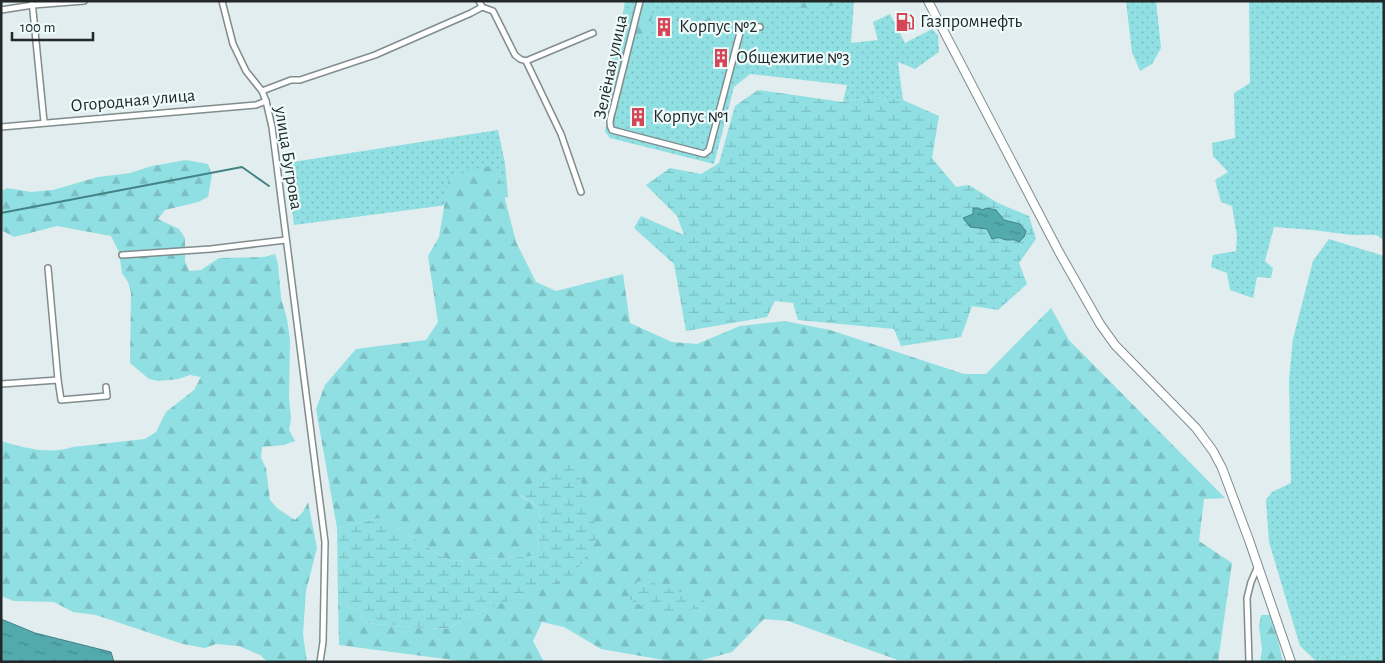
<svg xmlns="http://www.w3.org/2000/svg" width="1385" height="663" viewBox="0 0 1385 663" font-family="'Alegreya Sans',sans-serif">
<defs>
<pattern id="grass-dots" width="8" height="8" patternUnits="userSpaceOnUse" patternTransform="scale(1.25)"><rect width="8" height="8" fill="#90dfe2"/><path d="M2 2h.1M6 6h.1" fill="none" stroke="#7cbfc2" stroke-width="1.8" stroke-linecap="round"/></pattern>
<pattern id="forest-firs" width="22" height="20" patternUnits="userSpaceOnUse" patternTransform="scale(1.25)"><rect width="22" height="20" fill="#90dfe2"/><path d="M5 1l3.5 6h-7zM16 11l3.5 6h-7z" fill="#7cbfc2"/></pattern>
<pattern id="wetland-marsh" width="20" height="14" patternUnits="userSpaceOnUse" patternTransform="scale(1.25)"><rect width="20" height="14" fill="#90dfe2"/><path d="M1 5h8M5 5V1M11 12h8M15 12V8" fill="none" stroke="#7cbfc2"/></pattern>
<pattern id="water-ripples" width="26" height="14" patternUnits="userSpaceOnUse" patternTransform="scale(1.25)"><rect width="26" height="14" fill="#52aaad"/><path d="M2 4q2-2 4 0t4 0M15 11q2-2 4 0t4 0" fill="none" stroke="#448a8d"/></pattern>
</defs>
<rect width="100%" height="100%" fill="#e1edee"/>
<g fill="url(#grass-dots)">
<path d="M625 1H854L851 43 878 40 873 22 890 14 905 43 932 29 938 35 939 52 915 69 898 62 903 100 873 97 843 102 847 85 750 74 734 87 714 164 610 138 605 131 609 110 606 106 615 69 611 58 619 38Z"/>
<path d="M1126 1H1156L1161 48 1152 64 1140 71 1132 52Z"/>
<path d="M1249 1H1384V240L1376 235H1352L1313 230 1274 227 1265 261 1273 268 1271 278 1257 277 1253 298 1230 290 1227 273 1211 267 1213 255 1236 251 1237 236 1232 206 1221 202 1215 180 1228 172 1213 156 1212 143 1235 138 1234 93 1250 83Z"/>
<path d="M498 130 505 163 508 197 294 225 286 163Z"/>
<path d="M1329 239 1384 256V662H1317L1300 646 1269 542 1266 500 1272 492 1291 483 1289 379 1293 339 1313 261Z"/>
</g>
<g fill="url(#forest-firs)">
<path d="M791 1H842C827 11 808 8 791 7Z"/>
<path d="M643 6 651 8C654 15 650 31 644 36L636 34 634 31 640 8Z"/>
<path d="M677 17C692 20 696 28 710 17L715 21 708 22 707 27 712 29 708 37 704 35 700 32 696 36 699 40 695 43 690 37 693 29 677 24 674 22Z"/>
<path d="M186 160 208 164 212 175 208 197 198 202 165 210 158 219 179 229 185 238V261L189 271 201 270 219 258 264 257 275 254 278 264 281 298 287 319 290 340 289 398 291 419 289 430 295 441 284 445 262 447 261 458 266 468 270 500 277 508 295 520 303 512 308 502 317 548 306 591 303 634 307 662H268L260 655 239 646 216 644 205 648 183 644 96 615 73 612 54 602 14 601 1 596V441C24 448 50 455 73 447L145 439 156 432 166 412 194 390 201 377 190 375 178 379 159 381 149 379 130 363 131 293 128 282 122 273 119 252 111 236 57 226 14 237 1 230V191L7 188 31 192 53 190 98 177 130 173 152 166Z"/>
<path d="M496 164 516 242 536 282 556 291 623 274 630 323 672 342 697 344 740 326 785 321 830 330 964 374H986L1051 308 1069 340 1225 498 1204 499 1199 541 1232 563 1218 662H963V660H898L788 621 764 619 732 652 695 662H675L601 649 564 627 542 622 533 641 544 662H468L339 645 338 602 359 610 364 623 425 628 446 629 487 609 599 537 516 493 540 508 538 556 451 561 379 518 337 528 316 409 325 385 356 349 426 340 438 322 428 256 439 237 449 177Z"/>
<path d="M1261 615H1272L1283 662H1260L1262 649 1259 626Z"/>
</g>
<g fill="url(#wetland-marsh)">
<path d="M758 90 843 102 873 97 903 100 939 116 932 158 956 187 969 185 998 203 1029 216 1036 239 1019 263 1027 284 998 310 972 306 961 337 901 346 894 329 798 320 793 303 775 301 767 317 686 331 674 264 634 228 641 216 684 235 677 216 646 185 670 168 701 174 719 163 735 106Z"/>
<path d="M574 459 599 537 574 575 487 609 446 629 425 628 364 623 359 610 338 602 337 528 379 518 451 561 538 556 540 508 516 492Z"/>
<path d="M644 580 706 600C702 603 698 607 693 609 679 615 641 610 630 599 629 589 633 581 644 580Z"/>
</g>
<g fill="url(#water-ripples)" stroke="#448385">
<path d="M973 208H979L982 210 987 208 996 210 1004 220 1020 224 1026 231 1024 237 1019 242C1014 239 1013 240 1007 240 999 239 1002 236 992 239L987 229 970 227 963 218 973 214Z"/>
<path d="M1 619 35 633 111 652 114 662H1Z"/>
</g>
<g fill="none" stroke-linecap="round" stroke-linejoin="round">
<path stroke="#448385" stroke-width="2" d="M1 213 242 167 269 186"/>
<g stroke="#818c8c" stroke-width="8">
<g id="street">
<path d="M32 1 44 122"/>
<path d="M222 1 233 44 246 71 262 91 266 101 272 127 325 542 323 642 320 662"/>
<path d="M479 1 482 7 493 11 515 55 520 59 526 61 561 134 581 192"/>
<path d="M640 1 613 109C611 116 608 124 612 130L704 154 709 150 742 25 760 27"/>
<path d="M1 10 33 5 84 1"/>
<path d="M526 61 593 33"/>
<path d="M262 91 291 80H300L375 55 471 13 482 7"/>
<path d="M1 127 256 105 266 101"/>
<path d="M122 255 211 249 286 240"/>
<path d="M48 268 58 380 61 400 107 396 106 387"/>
<path d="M1 384 58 380"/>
<path d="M1249 662 1247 598 1251 582 1258 566"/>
</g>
</g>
<g stroke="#818c8c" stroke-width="10">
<path id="secondary" d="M928 1 1059 252 1100 324 1115 345 1196 428 1213 451 1222 468 1249 540 1291 662"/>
</g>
<use href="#street" stroke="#fff" stroke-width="5"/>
<use href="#secondary" stroke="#fff" stroke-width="8"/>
</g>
<defs>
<g id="fuel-bare" transform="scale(1.5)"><path d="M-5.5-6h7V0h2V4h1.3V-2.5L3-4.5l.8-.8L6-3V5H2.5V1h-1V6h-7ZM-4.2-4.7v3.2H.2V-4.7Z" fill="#d54555" stroke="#eefbfb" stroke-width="2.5" paint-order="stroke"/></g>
<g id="building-bare" transform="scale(1.5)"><path d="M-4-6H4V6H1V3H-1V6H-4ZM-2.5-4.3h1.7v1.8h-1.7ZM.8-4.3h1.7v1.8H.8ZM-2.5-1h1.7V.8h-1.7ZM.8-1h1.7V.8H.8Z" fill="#d54555" stroke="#eefbfb" stroke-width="2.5" paint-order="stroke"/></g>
</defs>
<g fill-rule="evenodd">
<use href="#fuel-bare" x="905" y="22"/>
<use href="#building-bare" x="664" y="27"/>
<use href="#building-bare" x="721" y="58"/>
<use href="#building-bare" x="638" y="117"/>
</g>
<g text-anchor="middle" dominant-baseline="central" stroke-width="4.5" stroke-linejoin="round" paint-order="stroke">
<g font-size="18" fill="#232727" stroke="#eefbfb" text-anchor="start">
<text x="920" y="22">Газпромнефть</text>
<text x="679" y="27">Корпус №2</text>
<text x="736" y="58">Общежитие №3</text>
<text x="653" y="117">Корпус №1</text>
</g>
<g font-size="18" fill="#232727" stroke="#eefbfb">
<text transform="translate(611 67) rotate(-78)">Зелёная улица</text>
<text transform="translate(133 101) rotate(-5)">Огородная улица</text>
<text transform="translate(288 158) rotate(81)">улица Бугрова</text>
</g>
</g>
<rect width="1385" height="663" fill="none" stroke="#232727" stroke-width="5"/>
<path d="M12 32v8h81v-8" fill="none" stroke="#232727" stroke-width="2.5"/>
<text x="20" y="32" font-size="15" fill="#232727" stroke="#eefbfb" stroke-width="4" paint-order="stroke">100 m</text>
</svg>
